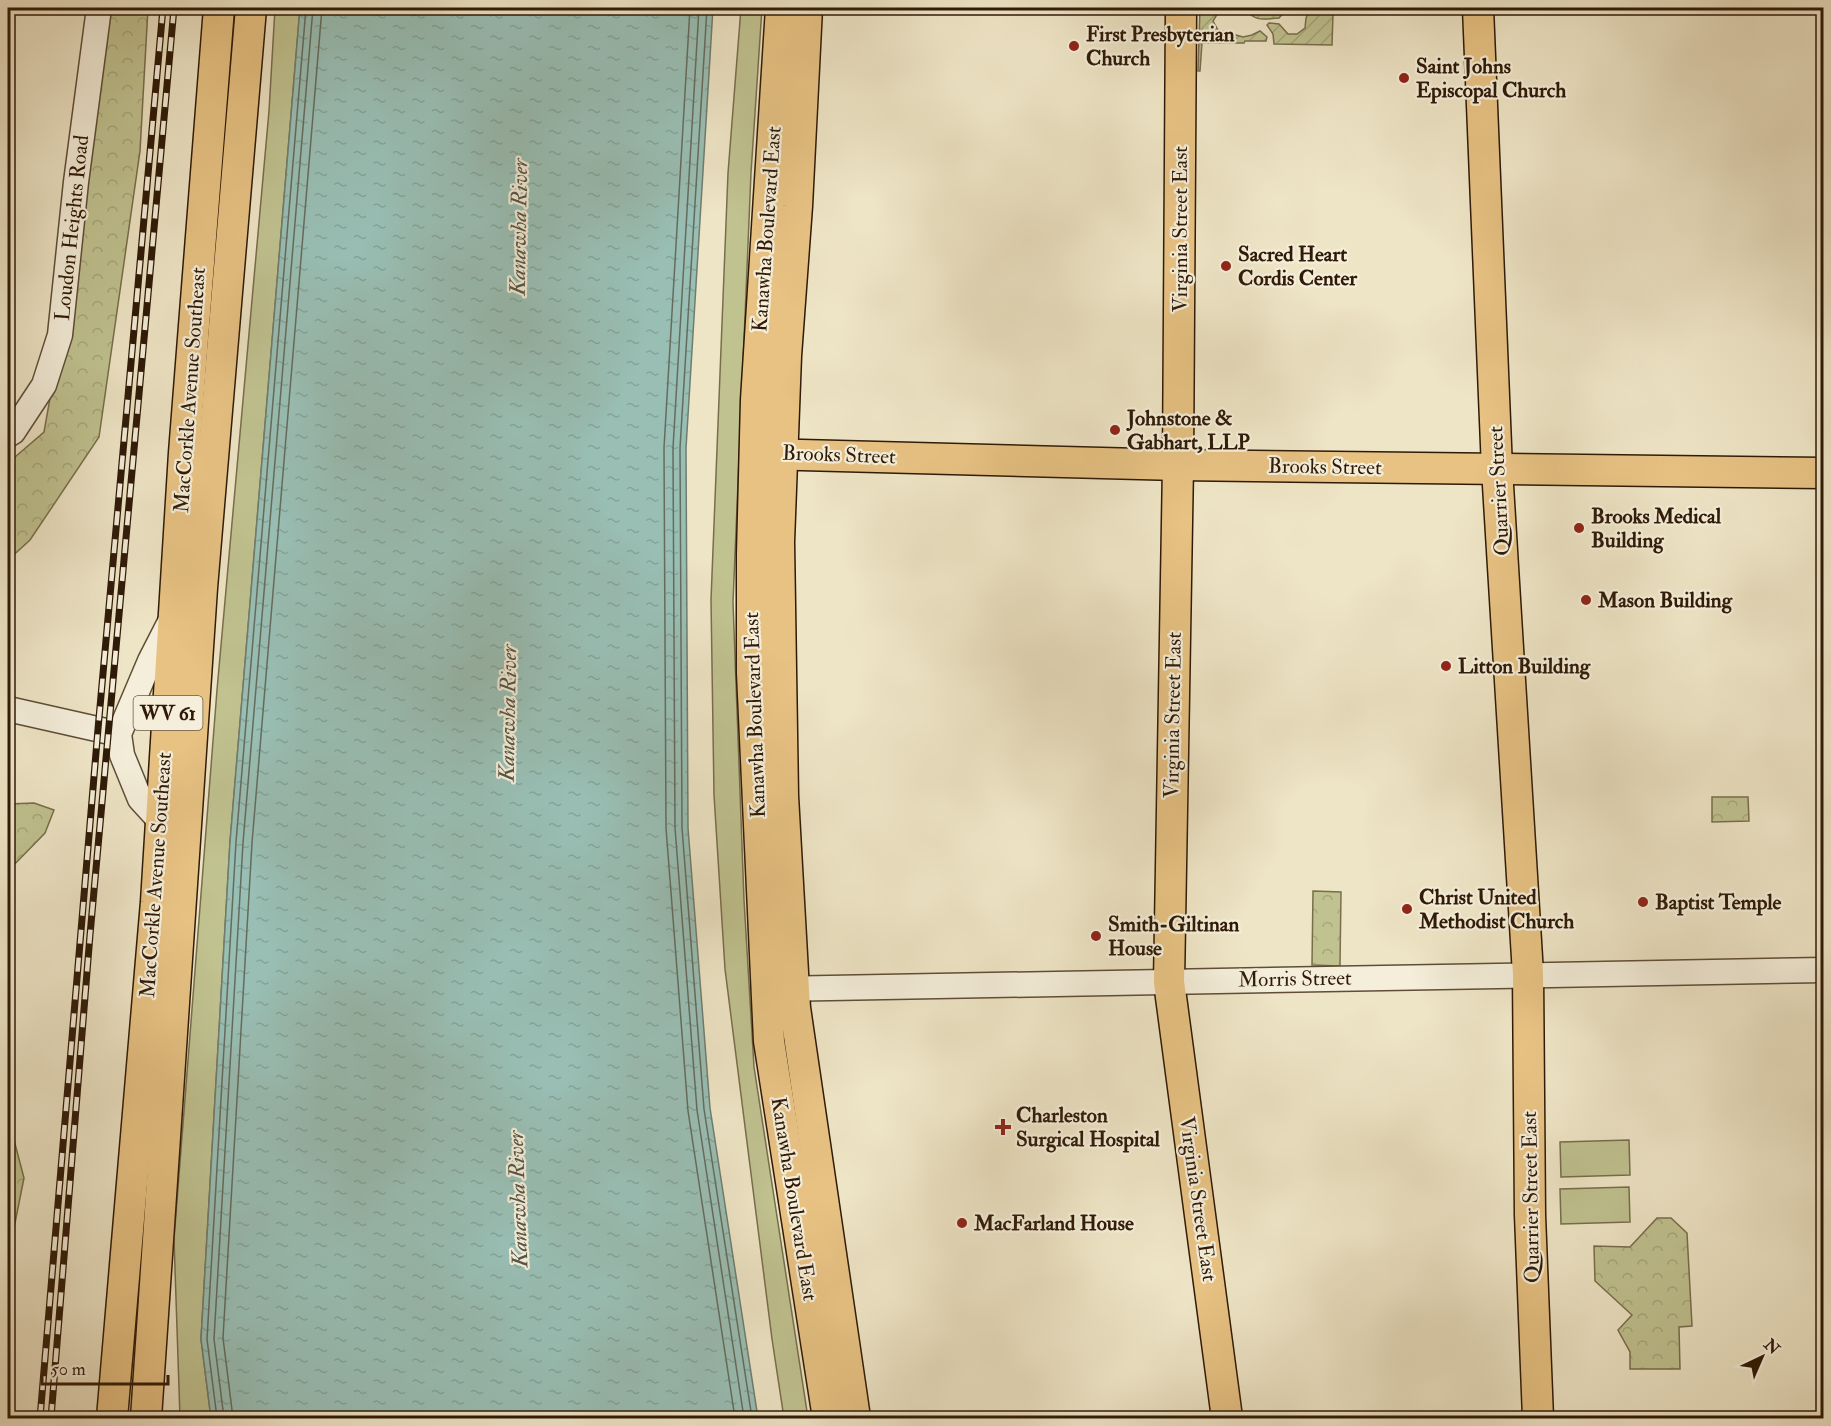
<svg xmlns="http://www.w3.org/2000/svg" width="1831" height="1426" viewBox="0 0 1831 1426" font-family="'IM FELL Double Pica',serif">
<defs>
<pattern id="forest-crowns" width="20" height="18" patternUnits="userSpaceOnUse" patternTransform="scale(1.5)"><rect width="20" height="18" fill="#c0c290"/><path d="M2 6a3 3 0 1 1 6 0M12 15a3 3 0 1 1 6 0" fill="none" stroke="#a5a67b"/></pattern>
<pattern id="garden-furrows" width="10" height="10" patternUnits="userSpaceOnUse" patternTransform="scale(1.5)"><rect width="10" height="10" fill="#c0c290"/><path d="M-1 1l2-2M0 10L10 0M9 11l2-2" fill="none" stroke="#a5a67b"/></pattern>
<pattern id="water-ripples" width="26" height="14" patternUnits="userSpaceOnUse" patternTransform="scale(1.5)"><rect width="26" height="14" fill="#99bfb5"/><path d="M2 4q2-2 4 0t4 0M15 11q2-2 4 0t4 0" fill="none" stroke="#84a49a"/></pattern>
</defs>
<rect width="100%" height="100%" fill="#eee5c6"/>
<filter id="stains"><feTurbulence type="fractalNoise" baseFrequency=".00333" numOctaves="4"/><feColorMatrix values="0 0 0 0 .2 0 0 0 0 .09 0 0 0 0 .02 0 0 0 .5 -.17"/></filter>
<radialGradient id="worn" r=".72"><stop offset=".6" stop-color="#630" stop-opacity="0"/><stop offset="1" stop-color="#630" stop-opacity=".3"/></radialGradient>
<g fill="#c0c290" stroke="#786e4c" stroke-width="1.5">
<path d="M275 8H300L230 842 201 1339 211 1418H180L174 1239 217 690 269 111Z"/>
<path d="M741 8H762L751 173 733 602 744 900 754 1067 808 1418H784L772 1339 725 969 714 795 711 600 728 173Z"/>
<path d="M1629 1140 1630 1175 1561 1177 1560 1142Z"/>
<path d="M1629 1187 1630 1222 1561 1224 1560 1189Z"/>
</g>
<g fill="url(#forest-crowns)" stroke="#786e4c" stroke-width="1.5">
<path d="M100 8H148L140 151 99 437 30 540 8 560V463L44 432 86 195Z"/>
<path d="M1712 797H1748L1749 821 1712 822Z"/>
<path d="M34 803 54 810 45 833 8 871V804Z"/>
<path d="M1313 891 1341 892 1340 966 1312 965Z"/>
<path d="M8 1117 24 1178 8 1258Z"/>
<path d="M1657 1218H1671L1687 1233 1692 1326 1679 1327 1680 1369H1630V1352L1618 1330 1632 1315 1595 1281 1594 1246 1630 1247Z"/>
</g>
<g fill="url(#garden-furrows)" stroke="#786e4c" stroke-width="1.5">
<path d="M1200 8H1221L1213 21 1218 30 1243 37 1252 35 1260 31 1267 37 1266 41H1245L1244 43H1202L1200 71H1198Z"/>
<path d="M1241 8H1291L1286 10 1279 18C1258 20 1258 21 1241 8Z"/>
<path d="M1311 8H1336L1333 14 1332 45 1274 44 1273 34 1267 25 1269 23 1279 24 1288 34H1297L1305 28 1306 18Z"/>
</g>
<path fill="url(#water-ripples)" stroke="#6f7d6f" stroke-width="1.5" d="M300 8H713L686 448 688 828 710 1108 758 1418H211L201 1339 230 842Z"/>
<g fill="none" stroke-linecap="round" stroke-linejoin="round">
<g stroke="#646c5e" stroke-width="1.5">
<path d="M690 8 664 448 666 828 688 1111 735 1418"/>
<path d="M699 8 673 448 675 828 697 1110 744 1418"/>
<path d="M707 8 680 448 682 828 704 1109 752 1418"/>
<path d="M217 1418 207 1339 236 842 306 8"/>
<path d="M224 1418 214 1339 243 843 313 8"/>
<path d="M233 1418 223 1338 252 843 322 8"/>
</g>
<g stroke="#5f4d37" stroke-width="27">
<g id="minor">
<path d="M8 435 13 432 44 385 60 335 76 182 99 8"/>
<path d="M8 709 119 734"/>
<path d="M161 822 140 799 122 755 119 734 150 661 172 618"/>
<path d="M776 989 1824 970"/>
</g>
</g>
<g stroke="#2f1a07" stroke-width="33">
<g id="major">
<path d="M781 8 756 400 752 554V673L769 1041 828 1418"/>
<path d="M807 8 797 206 786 356 779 542 783 796 795 1008 855 1418"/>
<path d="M1181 8 1178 465 1169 982 1227 1418"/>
<path d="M1478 8 1497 469 1528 974 1530 1215 1538 1418"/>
<path d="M764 454 1178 465 1824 473"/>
<path d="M112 1418 156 902 184 453 219 8"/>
<path d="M146 1418 202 588 251 8"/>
</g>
</g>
<use href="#minor" stroke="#f4eeda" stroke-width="24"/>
<use href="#major" stroke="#e7c283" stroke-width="30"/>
<g stroke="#2f1a07" stroke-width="7">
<g id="rail">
<path d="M40 1418 98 729 163 8"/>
<path d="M51 1418 90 935 174 8"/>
</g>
</g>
<use href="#rail" stroke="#f4eeda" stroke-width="4.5" stroke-dasharray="14" stroke-linecap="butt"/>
</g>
<g fill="#8f2418" stroke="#f4eeda" stroke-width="2">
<circle cx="1074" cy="46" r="6"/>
<circle cx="1404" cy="78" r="6"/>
<circle cx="1226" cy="266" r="6"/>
<circle cx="1115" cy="430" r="6"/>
<circle cx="1579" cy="528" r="6"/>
<circle cx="1586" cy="600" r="6"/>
<circle cx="1446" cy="666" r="6"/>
<circle cx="1643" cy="902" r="6"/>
<circle cx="1407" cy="909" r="6"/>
<circle cx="1096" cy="936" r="6"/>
<path d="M1000 1118h6v6h6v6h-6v6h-6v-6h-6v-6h6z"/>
<circle cx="962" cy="1223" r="6"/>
</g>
<g text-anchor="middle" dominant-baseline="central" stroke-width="4.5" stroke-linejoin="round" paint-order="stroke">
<rect fill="#f4eeda" stroke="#6a5a46" stroke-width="1.5" x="133.5" y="696" width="69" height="34" rx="4.5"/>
<g font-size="20" font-weight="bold" fill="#2f1a07">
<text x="168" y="713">WV 61</text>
</g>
<g font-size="21" font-weight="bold" fill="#2f1a07" stroke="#f4eeda" text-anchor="start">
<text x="1086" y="34">First Presbyterian<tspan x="1086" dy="24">Church</tspan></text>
<text x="1416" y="66">Saint Johns<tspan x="1416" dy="24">Episcopal Church</tspan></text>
<text x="1238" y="254">Sacred Heart<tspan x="1238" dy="24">Cordis Center</tspan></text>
<text x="1127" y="418">Johnstone &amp;<tspan x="1127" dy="24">Gabhart, LLP</tspan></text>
<text x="1591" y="516">Brooks Medical<tspan x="1591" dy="24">Building</tspan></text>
<text x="1598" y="600">Mason Building</text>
<text x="1458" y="666">Litton Building</text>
<text x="1419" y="897">Christ United<tspan x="1419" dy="24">Methodist Church</tspan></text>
<text x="1655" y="902">Baptist Temple</text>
<text x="1108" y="924">Smith-Giltinan<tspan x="1108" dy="24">House</tspan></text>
<text x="1016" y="1115">Charleston<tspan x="1016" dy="24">Surgical Hospital</tspan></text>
<text x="974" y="1223">MacFarland House</text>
</g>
<g font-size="21" fill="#2f1a07" stroke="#f4eeda">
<text transform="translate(72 228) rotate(-84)">Loudon Heights Road</text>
<text transform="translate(767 229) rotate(-86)">Kanawha Boulevard East</text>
<text transform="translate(1180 229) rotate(-90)">Virginia Street East</text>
<text transform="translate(190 390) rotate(-86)">MacCorkle Avenue Southeast</text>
<text transform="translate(839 455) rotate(2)">Brooks Street</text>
<text transform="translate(1325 467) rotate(1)">Brooks Street</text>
<text transform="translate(1499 491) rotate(-93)">Quarrier Street</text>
<text transform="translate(755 715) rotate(-92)">Kanawha Boulevard East</text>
<text transform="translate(1173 715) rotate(-89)">Virginia Street East</text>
<text transform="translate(156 875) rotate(-86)">MacCorkle Avenue Southeast</text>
<text transform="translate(1295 979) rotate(-1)">Morris Street</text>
<text transform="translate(1531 1197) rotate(-91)">Quarrier Street East</text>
<text transform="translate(794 1199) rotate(81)">Kanawha Boulevard East</text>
<text transform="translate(1198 1199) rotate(82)">Virginia Street East</text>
</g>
<g font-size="22" font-style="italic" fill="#545444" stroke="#f4eeda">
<text transform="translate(519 227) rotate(-89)">Kanawha River</text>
<text transform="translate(508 713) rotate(-89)">Kanawha River</text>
<text transform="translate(518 1199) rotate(-92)">Kanawha River</text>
</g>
</g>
<rect width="1831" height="1426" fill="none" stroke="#eee5c6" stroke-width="30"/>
<rect x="9" y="9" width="1813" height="1408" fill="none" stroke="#2f1a07" stroke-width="3"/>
<rect x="15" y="15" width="1801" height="1396" fill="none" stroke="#2f1a07" stroke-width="1.5"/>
<g transform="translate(1762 1357) rotate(44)" stroke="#f4eeda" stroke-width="4.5" paint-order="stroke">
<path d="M0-4.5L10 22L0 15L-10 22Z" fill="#2f1a07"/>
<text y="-9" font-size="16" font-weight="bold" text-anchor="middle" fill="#2f1a07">N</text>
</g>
<path d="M42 1375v9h126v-9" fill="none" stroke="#2f1a07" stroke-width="3"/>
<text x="51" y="1375" font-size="18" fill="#2f1a07" stroke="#f4eeda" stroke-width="4.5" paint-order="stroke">50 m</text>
<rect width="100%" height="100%" filter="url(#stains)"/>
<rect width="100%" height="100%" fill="url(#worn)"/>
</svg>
